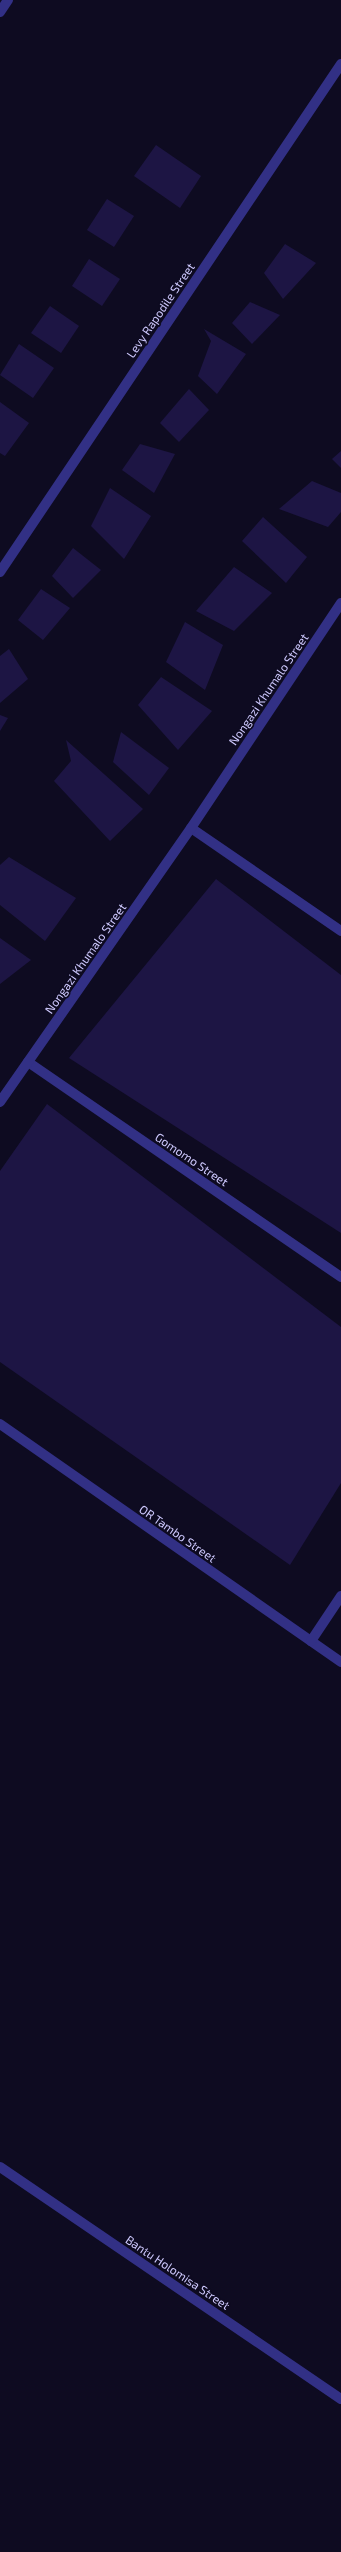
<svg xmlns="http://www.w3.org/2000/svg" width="341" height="2552" viewBox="0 0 341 2552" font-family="'Exo 2',sans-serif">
<rect width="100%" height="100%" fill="#0e0b21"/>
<g fill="#1d1544">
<path d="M156 145 201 176 180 208 134 176Z"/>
<path d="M107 199 134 216 114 247 87 230Z"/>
<path d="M285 244 316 263 283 299 264 273Z"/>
<path d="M89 259 120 279 102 306 72 286Z"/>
<path d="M250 302 280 315 252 344 232 323Z"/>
<path d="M50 306 79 326 61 353 31 333Z"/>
<path d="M204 329 246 354 217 394 198 376 211 341Z"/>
<path d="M19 344 54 368 33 398 0 375Z"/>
<path d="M189 389 209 410 179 442 160 423Z"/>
<path d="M0 402 29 423 5 456 0 453Z"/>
<path d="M140 444 175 454 154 493 122 470Z"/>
<path d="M341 451V468L332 459Z"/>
<path d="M312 481 341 493V512L328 527 279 509Z"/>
<path d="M110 488 151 516 124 559 91 526Z"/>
<path d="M263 517 307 557 286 583 242 541Z"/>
<path d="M73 548 101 570 73 598 52 576Z"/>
<path d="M234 567 272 593 234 631 196 611Z"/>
<path d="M41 589 70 608 43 640 18 620Z"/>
<path d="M185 622 223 645 205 690 166 662Z"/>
<path d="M9 649 28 679 0 703V656Z"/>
<path d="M161 677 212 711 178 750 138 705Z"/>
<path d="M0 715 8 718 0 731Z"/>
<path d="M121 732 169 768 149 795 113 762Z"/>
<path d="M66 740 143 809 110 841 54 781 71 761Z"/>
<path d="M9 857 76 898 45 941 0 905V865Z"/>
<path d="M216 879 341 975V1233L69 1058Z"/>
<path d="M0 938 31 960 0 984Z"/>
<path d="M47 1104 341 1327V1483L290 1565 0 1362V1171Z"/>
</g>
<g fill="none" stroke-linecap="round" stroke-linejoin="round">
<g stroke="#323085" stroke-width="10">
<path d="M0 12 8 0"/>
<path d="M0 572 341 64"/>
<path d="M191 828 341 931"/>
<path d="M28 1062 341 1277"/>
<path d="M0 1102 191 828 341 603"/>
<path d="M0 1424 341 1662"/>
<path d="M311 1641 341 1596"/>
<path d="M0 2167 341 2399"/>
</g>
</g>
<g text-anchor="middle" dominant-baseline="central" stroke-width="3.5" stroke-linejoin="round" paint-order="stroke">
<g font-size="12" fill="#cfcaff" stroke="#0e0b21">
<text transform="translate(160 310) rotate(-56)">Levy Rapodile Street</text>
<text transform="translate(268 689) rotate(-56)">Nongazi Khumalo Street</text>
<text transform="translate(85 958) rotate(-55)">Nongazi Khumalo Street</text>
<text transform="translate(192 1159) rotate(34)">Gomomo Street</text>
<text transform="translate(178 1533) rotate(35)">OR Tambo Street</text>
<text transform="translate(178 2272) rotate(34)">Bantu Holomisa Street</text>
</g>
</g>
</svg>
